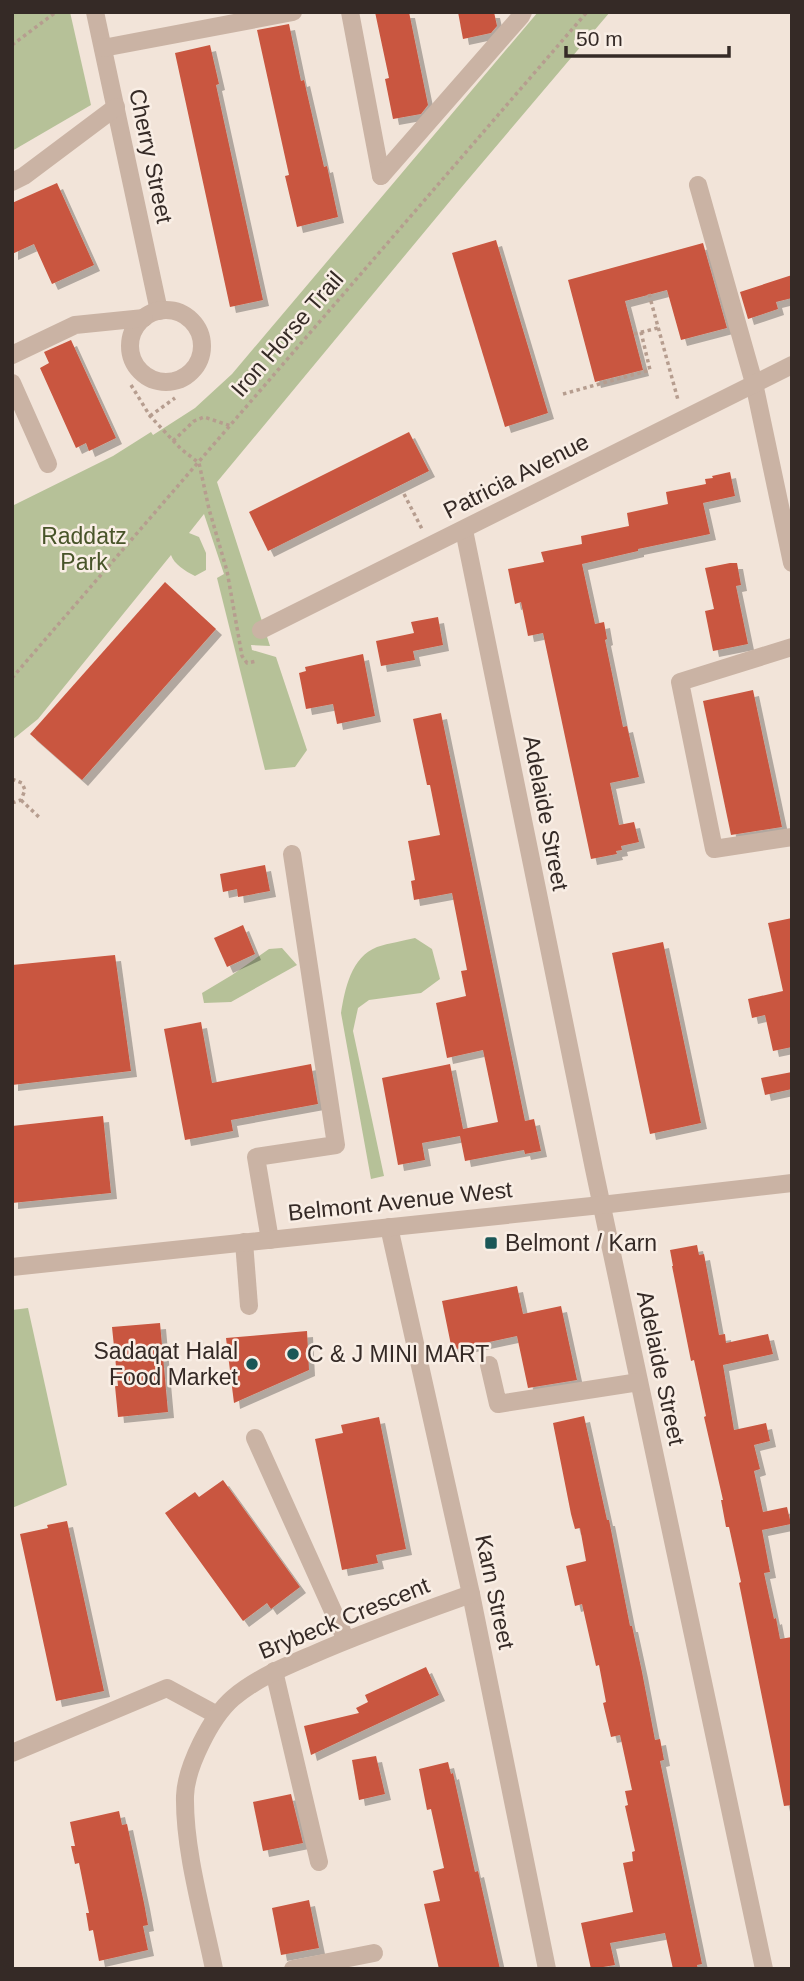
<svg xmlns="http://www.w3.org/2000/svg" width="804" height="1981" viewBox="0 0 804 1981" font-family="Arial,sans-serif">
<defs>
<filter id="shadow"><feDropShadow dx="6" dy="6" stdDeviation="0" flood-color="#0004"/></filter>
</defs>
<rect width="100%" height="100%" fill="#f2e4d9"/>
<g fill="#b6c198">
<path d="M12 12H70L91 105 12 151Z"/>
<path d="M538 12H610L460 189 217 482 270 646 251 645 252 650 276 657 307 750 295 767 265 770 217 578 224 574 204 514 189 533 199 537 206 553V570L195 576C185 571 174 564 171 555L38 719 12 740V506L113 456 151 432 153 435 195 408 232 374Z"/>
<path d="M415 938 432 949 440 979 421 993 369 1000 358 1008 353 1031 384 1176 371 1179 341 1013C345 989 351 957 377 947 389 943 403 941 415 938Z"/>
<path d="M282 948 297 965 231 1002 204 1003 202 993 232 975 269 949Z"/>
<path d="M28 1308 67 1485 12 1508V1310Z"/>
</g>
<g fill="#c9563f" filter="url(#shadow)">
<path d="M375 12H409L428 105 421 114 393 119 385 79 389 78Z"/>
<path d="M458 12H494L497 26 491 33 463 39Z"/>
<path d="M289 24 301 81 304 80 324 167 327 166 338 217 297 227 285 176 289 175 257 30Z"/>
<path d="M210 45 219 84 216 85 263 300 230 307 175 53Z"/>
<path d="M57 183 94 265 52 284 34 244 12 254V203Z"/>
<path d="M496 240 548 413 505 427 452 253Z"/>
<path d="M703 243 727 328 681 340 667 290 625 301 643 370 595 382 568 280Z"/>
<path d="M792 275V298L776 302 778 309 748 319 740 292Z"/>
<path d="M71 340 116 438 89 451 86 443 76 448 40 368 49 363 44 352Z"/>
<path d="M409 432 429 471 268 551 249 512Z"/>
<path d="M730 472 735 496 703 503 710 534 638 549V551L582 564 595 624 604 622 607 639 605 640 623 727 627 726 639 777 610 783 619 825 634 822 639 842 621 846 622 850 616 851 617 854 591 859 543 633 528 636 521 602 515 604 508 569 544 562 541 552 582 544 581 536 629 526 627 513 668 504 666 492 706 484 705 479 713 478 712 476Z"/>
<path d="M730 563H737L741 585 736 586 748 644 713 651 705 611 714 609 705 568Z"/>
<path d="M165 582 216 629 82 780 30 734Z"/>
<path d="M438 617 443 645 413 651 415 660 381 666 376 641 414 633 411 622Z"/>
<path d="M363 654 375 716 337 724 333 704 306 709 299 673 306 671 305 667Z"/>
<path d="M753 690 782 827 731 835 703 701Z"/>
<path d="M441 713 525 1121 534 1119 541 1151 525 1154 524 1150 465 1161 460 1136 422 1143 425 1160 398 1165 382 1078 450 1064 463 1129 498 1122 483 1050 447 1058 436 1003 466 996 461 971 467 970 452 893 414 900 411 881 415 880 408 841 440 835 430 785H427L413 719Z"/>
<path d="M265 865 270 891 238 897 237 889 223 892 220 874Z"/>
<path d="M792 918V1047L773 1051 765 1015 752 1018 748 999 783 991 768 923Z"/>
<path d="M243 925 255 954 227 967 214 938Z"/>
<path d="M663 942 701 1123 650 1134 612 953Z"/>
<path d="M115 955 131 1071 12 1085V965Z"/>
<path d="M201 1022 212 1083 311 1064 318 1104 231 1120 233 1131 185 1140 164 1029Z"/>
<path d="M792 1072V1089L765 1095 761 1078Z"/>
<path d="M103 1116 111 1193 12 1203V1126Z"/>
<path d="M697 1245 699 1255 704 1254 719 1335 725 1334 726 1343 768 1334 773 1354 723 1365 734 1430 766 1423 770 1441 754 1445 760 1469 754 1471 763 1512 787 1507 791 1524 762 1530 770 1572 764 1573 774 1619 776 1618 780 1639 792 1637V1805L784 1806 739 1583 741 1582 729 1527H726L721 1500H723L704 1417 706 1416 694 1360 691 1361 672 1266H673L670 1250Z"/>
<path d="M517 1286 523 1314 561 1306 577 1380 528 1388 517 1336 452 1350 442 1301Z"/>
<path d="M160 1323 168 1412 118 1417 115 1386H118L112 1327Z"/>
<path d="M307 1331 309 1370 234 1403 226 1338Z"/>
<path d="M584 1416 607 1520H609L630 1626H632L642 1672 655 1740 660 1739 664 1760 660 1761 702 1964 697 1965 698 1969H673L665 1933 610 1943 615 1965 591 1969 581 1923 633 1912 623 1863 633 1861 632 1852 635 1851 625 1806 628 1805 625 1791 632 1790 620 1735 611 1737 603 1703 606 1702 599 1665 596 1666 582 1604 575 1606 566 1566 586 1561 580 1528 575 1529 571 1514 553 1423Z"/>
<path d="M379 1417 406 1549 376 1555 378 1563 342 1570 315 1439 343 1433 341 1425Z"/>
<path d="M223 1480 300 1587 271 1609 267 1603 243 1621 165 1513 195 1492 199 1497Z"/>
<path d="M67 1521 104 1691 56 1701 20 1534 48 1528 47 1525Z"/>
<path d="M426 1667 439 1695 311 1755 304 1726 359 1713 356 1708 368 1702 365 1695Z"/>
<path d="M376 1756 385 1794 359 1800 352 1760Z"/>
<path d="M448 1762 451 1774 453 1773 475 1872 478 1871 500 1969H439L424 1904 440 1901 433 1871 444 1868 431 1809 427 1810 419 1769Z"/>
<path d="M291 1794 303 1843 263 1851 253 1802Z"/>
<path d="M119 1811 122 1825 127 1824 144 1903 148 1925 143 1926 148 1950 99 1961 93 1930 89 1931 86 1913H89L79 1863 75 1864 71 1846H75L70 1822Z"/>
<path d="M309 1900 319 1948 281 1955 272 1908Z"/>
</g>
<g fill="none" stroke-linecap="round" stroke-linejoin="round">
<g stroke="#b69d8f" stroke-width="3.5" stroke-dasharray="3.5 3.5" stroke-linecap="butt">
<path d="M12 45 56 12"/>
<path d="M649 294 678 400"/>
<path d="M634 334 658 328"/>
<path d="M131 385 150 416 181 449 199 463 209 509 227 571 242 656 247 663 257 661"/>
<path d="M563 394 650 370 641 332"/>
<path d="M150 416 175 398"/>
<path d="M173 441 194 421 204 417 231 426"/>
<path d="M404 494 422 529"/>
<path d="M12 678 587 12"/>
<path d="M12 779 22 783 25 790 21 800 12 803"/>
<path d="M21 800 41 819"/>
</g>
<g stroke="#cab3a4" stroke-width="18">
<path d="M95 12 159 311"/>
<path d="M350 12 381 176"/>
<path d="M103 48 293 12"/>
<path d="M381 176 521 16 523 12"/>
<path d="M12 182 24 176 116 107"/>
<path d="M698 185 754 383 792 563"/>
<circle cx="166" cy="346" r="36"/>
<path d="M12 355 75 325 144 318"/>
<path d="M12 383 48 464"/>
<path d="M464 530 594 1169 764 1969"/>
<path d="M261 630 792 365"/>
<path d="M792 647 680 682 714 849 792 837"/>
<path d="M389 1227 471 1594 547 1969"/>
<path d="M270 1240 256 1157 336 1145 292 854"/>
<path d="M244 1242 249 1306"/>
<path d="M12 1267 601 1205 792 1183"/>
<path d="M489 1365 498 1404 639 1382"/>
<path d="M255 1438 346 1640"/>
<path d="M274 1671 319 1862"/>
<path d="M12 1753 167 1688 217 1715"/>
<path d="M214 1969C203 1915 184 1850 185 1796 186 1767 211 1717 233 1698 257 1678 284 1667 312 1655 364 1632 418 1613 471 1594"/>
<path d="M293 1969 374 1953"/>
</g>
</g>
<g fill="#1b5757" stroke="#f9eee5" stroke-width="2.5">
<rect x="484" y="1236" width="14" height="14" rx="3.5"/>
<circle cx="293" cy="1354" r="7"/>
<circle cx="252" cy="1364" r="7"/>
</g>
<g text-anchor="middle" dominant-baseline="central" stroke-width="5" stroke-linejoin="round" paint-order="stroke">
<g font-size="23" fill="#352a26" stroke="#f9eee5">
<text transform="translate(151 156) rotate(78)">Cherry Street</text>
<text transform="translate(287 334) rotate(-49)">Iron Horse Trail</text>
<text transform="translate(516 476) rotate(-27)">Patricia Avenue</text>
<text transform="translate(546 813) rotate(79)">Adelaide Street</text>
<text transform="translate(400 1201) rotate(-6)">Belmont Avenue West</text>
<text transform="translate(661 1368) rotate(78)">Adelaide Street</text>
<text transform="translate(495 1592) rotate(78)">Karn Street</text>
<text transform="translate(344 1618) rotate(-22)">Brybeck Crescent</text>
</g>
<g font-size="23" fill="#485429" stroke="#f9eee5">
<text x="84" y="536">Raddatz<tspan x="84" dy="26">Park</tspan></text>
</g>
<g font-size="23" fill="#352a26" stroke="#f9eee5" text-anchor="start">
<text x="505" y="1243">Belmont / Karn</text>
<text x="238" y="1351" text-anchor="end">Sadaqat Halal<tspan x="238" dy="26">Food Market</tspan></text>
<text x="307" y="1354">C &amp; J MINI MART</text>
</g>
</g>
<rect width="804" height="1981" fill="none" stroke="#352a26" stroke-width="28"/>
<path d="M566 46v10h163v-10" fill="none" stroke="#352a26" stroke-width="3.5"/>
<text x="576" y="46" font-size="21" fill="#352a26" stroke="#f9eee5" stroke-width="5" paint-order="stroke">50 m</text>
</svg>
